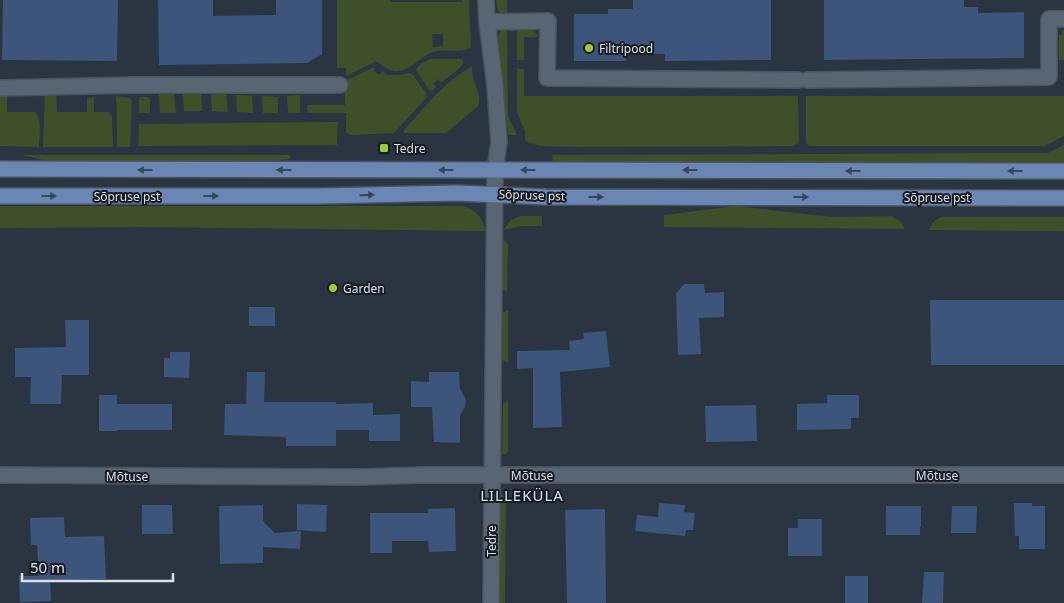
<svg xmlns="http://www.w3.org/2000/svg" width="1064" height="603" viewBox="0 0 1064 603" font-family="'Noto Sans',sans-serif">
<rect width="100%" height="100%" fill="#2b3441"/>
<g fill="#3f4f29" fill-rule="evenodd">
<path d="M337 0H390V2H462V0H469L471 47C459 54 450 49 437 51 419 54 408 78 388 69 384 67 379 63 375 61L373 63 346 76V68H337ZM432 34H443V46L433 47Z"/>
<path d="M496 0H507V16C498 15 497 9 496 0Z"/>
<path d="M504 30H507L508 116 517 135H509L508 132 500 66 498 37 501 31Z"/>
<path d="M517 30H531L537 34 538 37H524V60H517Z"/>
<path d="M1064 30V60H1059V35H1062V31Z"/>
<path d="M430 59H462L464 62C460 70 448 76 441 83L438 79 433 84 436 87 432 91 429 90 416 70C418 64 425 62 430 59Z"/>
<path d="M472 66C472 70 472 74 473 78 476 88 482 95 478 106L446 133H404V130C425 107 444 82 472 66Z"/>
<path d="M375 67 374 71 379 75 382 71 388 75H400L409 73 413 75 426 93 427 97 394 133 351 135 346 132V113H309L307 110 308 105H345V81Z"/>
<path d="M517 69H524V96H798L799 141 797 144 792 146 574 147 540 146 527 142 525 139V132L517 112Z"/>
<path d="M45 92H56L57 112H87V98L94 97V112H109L112 116 113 147H43Z"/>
<path d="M211 93 226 94 228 112 212 111Z"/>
<path d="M159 94H174L176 113H160Z"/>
<path d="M183 94H201L202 111H184Z"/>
<path d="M236 95 252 96 253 113 237 112Z"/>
<path d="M300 95V113H288L287 96Z"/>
<path d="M7 96V112H35C43 120 39 137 39 147L0 146V97Z"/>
<path d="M116 96 130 98 132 101 130 147H117V119Z"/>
<path d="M262 96 278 97V113H263Z"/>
<path d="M806 96H1064V136L1045 146H810L807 144 806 142Z"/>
<path d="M139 97H148L150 99V113H139Z"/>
<path d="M338 122 337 145 138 146 139 124Z"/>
<path d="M1064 145V162L553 163 552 155H554L1048 153Z"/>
<path d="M21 155H290V159L265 162 56 163Z"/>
<path d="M0 206H463C476 210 483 217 485 231L141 227 0 228Z"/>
<path d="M736 206 831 217 891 216 901 222 905 229 664 227V215Z"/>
<path d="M521 216H542V226H521L503 230 511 220Z"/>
<path d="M943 217H1064V231L929 230C932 223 935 219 943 217Z"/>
<path d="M502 240 505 241 508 244 507 292 502 289Z"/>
<path d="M508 310V363L502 360V313Z"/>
<path d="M508 400V451L506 454H502L503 404Z"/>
<path d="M500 495H503L506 500 505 603H500Z"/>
</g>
<g fill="#3d557a">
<path d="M3 0H118L117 61 2 60Z"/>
<path d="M158 0H213V16L276 15V0H322V54L307 63 159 65Z"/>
<path d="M633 0H771V60L665 61V54H626V61H574V14H608V9H633Z"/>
<path d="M824 0H964V7H978V13L1024 12V58L824 60Z"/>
<path d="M684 284H704L705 293 724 292V317L699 318 701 354 678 355 676 294Z"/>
<path d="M930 300H1064V365H931Z"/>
<rect x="249" y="307" width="26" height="19"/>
<path d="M65 320H89V375H62L61 404H30L31 377H15V348L66 347Z"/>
<path d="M606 331 610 367 560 372 562 427 533 428V368L517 369V351L570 350 569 341 584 339 583 333Z"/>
<path d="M170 352H190L189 378 164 377V358H170Z"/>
<path d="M247 372H265L264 402H336V404L373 403V415L400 414V441H369V430H336V446H286V437L224 435 225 404H246Z"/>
<path d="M429 372H459L460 389 466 400 465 407 460 415V443L434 442 432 407H411V381L429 382Z"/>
<path d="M99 395H117V404H172V430H117V431H99Z"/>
<path d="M827 395H859V418H851V429L797 430V404L827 403Z"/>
<path d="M756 405 757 441 706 442 705 406Z"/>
<path d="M659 503 685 505 684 512 695 513 693 530H686L685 536 635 531 637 515 658 517Z"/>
<path d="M1014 503H1032V506H1045V549H1019V536H1015Z"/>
<path d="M297 504 327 505 326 532 297 530Z"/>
<path d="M142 505H172L173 534H142Z"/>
<path d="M263 505V521L275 533 301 531 300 549 263 547V563L220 564 219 506Z"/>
<path d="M886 506H921V527H920V535H886Z"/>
<path d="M952 506H977L976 533H951Z"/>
<path d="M455 508 456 551 429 552 428 541H392V553H370V513H428V509Z"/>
<path d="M605 509 606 603H567L565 510Z"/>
<path d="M64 517 65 537 104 536 106 579 50 580 51 601 20 602 19 576H39L37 545H31L30 518Z"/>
<path d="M798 519H822V556H788V528H798Z"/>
<path d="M924 572H944L943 603H922Z"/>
<rect x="845" y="576" width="23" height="27"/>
</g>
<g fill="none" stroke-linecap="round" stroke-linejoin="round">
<g stroke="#4b525e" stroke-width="18">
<g id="minor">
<path d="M486 0 487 22 495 86 499 142 495 170 491 603"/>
<path d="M487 22 548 21 547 78 798 80"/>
<path d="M807 80 1049 77V19H1064"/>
<path d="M0 88 134 85H340"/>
<path d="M0 475 362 477 420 475H1064"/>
</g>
</g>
<g stroke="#4b525e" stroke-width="18">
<g id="major">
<path d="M0 169 1064 171"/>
<path d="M0 196H319L457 193 546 197 1064 198"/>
</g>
</g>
<use href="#minor" stroke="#5a6574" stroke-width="15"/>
<use href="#major" stroke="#6a87b3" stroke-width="15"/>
</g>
<defs><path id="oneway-solid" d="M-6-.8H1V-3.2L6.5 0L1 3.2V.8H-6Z" transform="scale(1.25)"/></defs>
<g fill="#38465b">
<use href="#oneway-solid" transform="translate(145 170) rotate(-180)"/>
<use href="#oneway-solid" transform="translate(284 170) rotate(-180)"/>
<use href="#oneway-solid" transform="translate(446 170) rotate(180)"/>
<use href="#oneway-solid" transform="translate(528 170) rotate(-180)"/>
<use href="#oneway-solid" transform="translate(690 170) rotate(-180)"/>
<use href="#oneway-solid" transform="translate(853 171) rotate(-180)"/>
<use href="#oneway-solid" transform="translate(1015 171) rotate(-180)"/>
<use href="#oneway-solid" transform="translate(367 195) rotate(-1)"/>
<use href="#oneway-solid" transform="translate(49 196)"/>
<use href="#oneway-solid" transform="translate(211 196)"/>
<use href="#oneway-solid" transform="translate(596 197)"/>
<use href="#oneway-solid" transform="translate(801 197)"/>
</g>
<g fill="#97cc38" stroke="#171b21" stroke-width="2">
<circle cx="589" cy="48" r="5"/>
<rect x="379" y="143" width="10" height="10" rx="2.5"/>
<circle cx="333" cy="288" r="5"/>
</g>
<g text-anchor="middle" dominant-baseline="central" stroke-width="4" stroke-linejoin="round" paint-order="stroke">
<g font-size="12" fill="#dbe1ea" stroke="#171b21" text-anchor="start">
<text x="599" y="48">Filtripood</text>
<text x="394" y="148">Tedre</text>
<text x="343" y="288">Garden</text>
</g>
<g font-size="12" fill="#dbe1ea" stroke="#171b21">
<text transform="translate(532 195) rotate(2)">Sõpruse pst</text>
<text x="127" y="196">Sõpruse pst</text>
<text x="937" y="197">Sõpruse pst</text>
<text x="532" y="475">Mõtuse</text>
<text x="937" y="475">Mõtuse</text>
<text x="127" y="476">Mõtuse</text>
<text transform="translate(491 541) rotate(-90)">Tedre</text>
</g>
<g font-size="15" letter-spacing="1" fill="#d6e2f3" stroke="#171b21">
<text x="522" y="495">LILLEKÜLA</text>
</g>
</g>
<path d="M22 573v8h151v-8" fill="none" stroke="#dbe1ea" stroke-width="2.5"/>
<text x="30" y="573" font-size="15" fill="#dbe1ea" stroke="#171b21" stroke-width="4" paint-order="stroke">50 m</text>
</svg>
